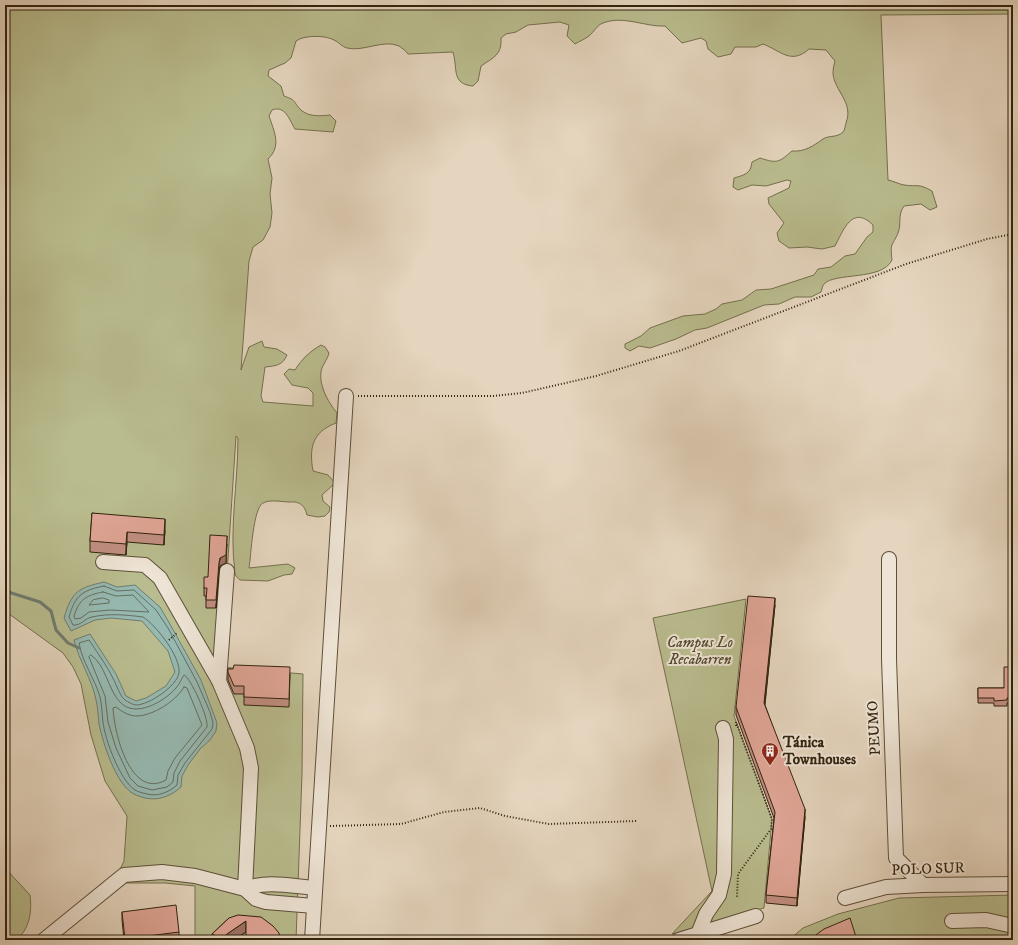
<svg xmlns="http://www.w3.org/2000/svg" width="1018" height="945" viewBox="0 0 1018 945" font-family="'IM FELL DW Pica',serif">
<rect width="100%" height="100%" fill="#e5d5be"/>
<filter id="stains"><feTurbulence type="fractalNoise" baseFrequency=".005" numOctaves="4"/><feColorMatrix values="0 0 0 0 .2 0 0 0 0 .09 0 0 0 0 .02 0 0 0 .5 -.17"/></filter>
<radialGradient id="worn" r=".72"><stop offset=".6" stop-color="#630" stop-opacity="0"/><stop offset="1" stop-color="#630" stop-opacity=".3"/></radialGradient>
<g fill="#b9bc8e" stroke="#75704e">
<path d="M5 5H1013V14L881 15 888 180C893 181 899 184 904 185 918 187 918 183 932 191L937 207 930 210 921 204 904 206C897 216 902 223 898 233 892 247 890 242 892 260 882 281 835 272 824 284 822 286 822 290 821 292L811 297H795L779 304 764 305 707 328 695 330 676 339 650 348 639 346 630 351 625 348V344L641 336 650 328 683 316 705 314 716 309 722 304 742 300 756 290 771 289 814 275 818 269 831 267 845 256 855 254 867 237 873 232V225C852 204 843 231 835 246L822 249 807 247 789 248 779 241 777 233 784 223 769 204 768 198 789 188 791 181 787 180 766 186 752 185 738 190 733 187 734 178C744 175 751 174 752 162L760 158C778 164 779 162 792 151 805 152 813 146 823 139 829 135 837 138 843 132 845 130 845 126 846 123 854 102 834 91 833 73 833 69 834 65 835 61L826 50 809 49C791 65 781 51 763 44L756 47H735L731 54 718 57 708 49 706 41 701 38 682 43 665 26C645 27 623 15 603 23 597 25 594 32 589 36 585 39 580 41 575 44L567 36 569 25 560 22 528 25 516 32 506 34 501 38C502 55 494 57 481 66L478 81 473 86C451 84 458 69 453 52L408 54C406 51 402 48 399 46 383 39 364 52 347 48 342 47 339 42 334 40 325 35 304 35 296 41L291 58 285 63 269 70 268 76 281 86 284 96C298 101 292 101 301 110 309 117 320 116 330 115L336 121 333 132 295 129C289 119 285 105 272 110L269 116C274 131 282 146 268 159L272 178 270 194 272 213 270 227 263 240 253 247 249 261 241 370 249 347 262 341 264 347 277 349 287 355C283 365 276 366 265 367L261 396 263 402 313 406V393L308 388 292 385 284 374 289 369 295 370C302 359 309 352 321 345L325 347 329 353C328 358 324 363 322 368 317 383 328 402 337 413L336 423C312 432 309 448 313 471L328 475 335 483 322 495 323 501 330 507 329 512 325 516 318 517 307 515C305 506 300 501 290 502 282 502 270 499 263 503 253 508 251 556 249 568L288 564 295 568 292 574 284 575 268 581 240 580C238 578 235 576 235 573 229 528 238 483 238 438L236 436 221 667 303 674 302 774 296 940H195V886L165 883H119L117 876 124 861 127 816 105 781 91 735 81 684 73 667 63 653 5 611Z"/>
<path d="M746 599 734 716 772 819 764 908 672 934 712 891 653 618Z"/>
<path d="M5 868 30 895C32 912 30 927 17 940H5Z"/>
<path d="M1013 895V940H789L803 928 838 914 899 898Z"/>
</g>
<path fill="#96b9b1" stroke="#6e7d70" d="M104 582 117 587 135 585 160 607 171 626 201 680 217 723 216 731 210 740 200 749 188 765 182 776 181 787C171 796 159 801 145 798 142 797 137 796 134 794 116 785 103 743 99 724 98 716 98 708 96 700 92 679 79 661 74 640L90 634 116 674 126 696 136 701 146 698 166 686 175 672 168 651 142 621 111 618 95 620 71 631 64 618C72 591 78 588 104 582Z"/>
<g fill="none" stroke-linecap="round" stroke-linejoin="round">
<g stroke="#646e60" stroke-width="1">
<path d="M104 586 117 591 134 590 156 610 168 628 197 682 210 712 213 723 212 729 185 763 178 775 177 785C169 792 158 797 147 794 143 793 138 792 135 790 120 780 105 740 103 722 102 714 102 705 100 697 95 679 82 662 79 643L89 640C99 655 110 670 117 687 119 691 121 697 125 700 128 702 133 705 136 705 149 705 177 686 179 673 181 657 156 625 143 617 127 615 109 613 92 617 85 618 81 626 73 625L69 617C75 595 83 590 104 586Z"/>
<path d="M103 592 116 596 133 595 149 612 110 610 89 612 81 618 75 619 74 616C79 599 87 595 103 592Z"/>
<path d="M103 598 109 600V603L89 605 93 600Z"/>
<path d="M91 655C106 665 108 690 120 702 135 719 165 701 176 688 180 684 181 679 184 675 191 678 209 719 207 727L180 761 174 773 173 782 167 787 152 790 138 786 130 778 116 748 108 722 105 696 89 657Z"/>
<path d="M184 687 187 688 202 725 175 758 168 771 166 780C130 800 114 732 113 708L116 707C121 711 129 716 136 716 153 716 176 701 184 687Z"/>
</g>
<path stroke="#6e7d70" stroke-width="3" d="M5 591 40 602 51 611 56 630 68 643 79 648"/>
<g stroke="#5e503a" stroke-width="16">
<g id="minor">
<path d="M889 559V659L896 858 923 885"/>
<path d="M103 562 145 565 160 578 219 681 247 748 251 768 245 889"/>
<path d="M219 681 227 571"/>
<path d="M245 889C267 880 291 886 315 888"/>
<path d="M845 898 886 887 923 885 1013 884"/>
<path d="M952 921 986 920 1013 926"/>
<path d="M698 934 706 914 719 895 724 874 726 739 723 728"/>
<path d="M44 940 124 875 162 872 195 876 245 889 256 899 266 902 314 906"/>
<path d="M312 940 346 396"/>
<path d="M679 940 756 916"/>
</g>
</g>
<g stroke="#31230e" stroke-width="2" stroke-dasharray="1 2" stroke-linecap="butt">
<path d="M358 396H493L522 393 596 376 679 351 906 264 987 239 1013 234"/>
<path d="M169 640 177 633"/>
<path d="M736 726V722L772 819 771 829 738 874 737 897"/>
<path d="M330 826 401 824 444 812 480 808 505 816 549 824 637 821"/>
</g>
<use href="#minor" stroke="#eee4d5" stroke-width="14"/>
</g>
<g fill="#c28f82" stroke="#31230e">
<path d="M92 513 165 530 164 545 127 542 126 555 90 552V541Z"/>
<path d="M227 544 226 563 220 566 219 570 216 608H206V596H204V588L208 577Z"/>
<path d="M775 605 765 705 805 817 797 906 766 903V895L774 818 736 715V707Z"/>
<path d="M1013 667V703H1007V706H994V703H978V688H1004Z"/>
<path d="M228 669 290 674 289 707 244 705V694H234L228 680Z"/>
<path d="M122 912 179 932V940H124L122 920Z"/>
<path d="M229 918 246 932 233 940H212V934Z"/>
</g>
<g fill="#9e746a" stroke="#31230e">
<path d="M165 519V530L164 545V535Z"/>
<path d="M127 532V542L126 555V544Z"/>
<path d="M227 536 226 563 220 566 219 570 216 608 219 563Z"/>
<path d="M775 598V605L764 711V703Z"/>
<path d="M805 809V817L797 906V898Z"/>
<path d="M246 921V932L233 940H223V939L227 934Z"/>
</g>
<g fill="#e1a697" stroke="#31230e">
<path d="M92 513 165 519 164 535 127 532 126 544 90 541Z"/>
<path d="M210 535 227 536 226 555 220 558 219 563 216 600H206L207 588H204V577H208Z"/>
<path d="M748 596 775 598 764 703 805 809 797 898 766 895 775 812 736 707Z"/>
<path d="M234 665 290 667 289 699 244 697V686H234L228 672V669H233Z"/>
<path d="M1004 667H1013V698H1007V700L994 701V698H978V688H1004Z"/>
<path d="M176 905 179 932 125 939 122 912Z"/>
<path d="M238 915 261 917 273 926 279 933 280 940H246V921L227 934 223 939 212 934 229 918Z"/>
<path d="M850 918 857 940H809L824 929Z"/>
</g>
<defs>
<g id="building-pin" transform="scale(0.9)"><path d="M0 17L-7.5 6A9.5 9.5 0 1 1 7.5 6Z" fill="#8f2418" stroke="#eee4d5"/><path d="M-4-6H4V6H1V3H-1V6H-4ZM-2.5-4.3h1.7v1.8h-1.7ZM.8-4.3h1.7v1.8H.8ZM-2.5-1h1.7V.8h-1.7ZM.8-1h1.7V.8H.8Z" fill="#fff"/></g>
</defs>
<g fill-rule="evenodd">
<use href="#building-pin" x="770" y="751"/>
</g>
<g text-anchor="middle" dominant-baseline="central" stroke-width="4" stroke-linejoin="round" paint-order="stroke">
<g font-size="15" font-style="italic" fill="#53492e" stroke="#eee4d5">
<text x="700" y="642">Campus Lo<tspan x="700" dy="17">Recabarren</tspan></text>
</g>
<g font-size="15" fill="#31230e" stroke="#eee4d5">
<text transform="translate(874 728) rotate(-93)">PEUMO</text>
<text transform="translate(928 869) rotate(-2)">POLO SUR</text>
</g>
<g font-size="15" font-weight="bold" fill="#31230e" stroke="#eee4d5" text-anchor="start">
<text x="783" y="742">Tánica<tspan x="783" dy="17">Townhouses</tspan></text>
</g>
</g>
<rect width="1018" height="945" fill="none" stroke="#e5d5be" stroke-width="20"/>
<rect x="6" y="6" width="1006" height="933" fill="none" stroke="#31230e" stroke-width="2"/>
<rect x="10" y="10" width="998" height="925" fill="none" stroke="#31230e"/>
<rect width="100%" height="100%" filter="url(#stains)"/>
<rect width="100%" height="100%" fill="url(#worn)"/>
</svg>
